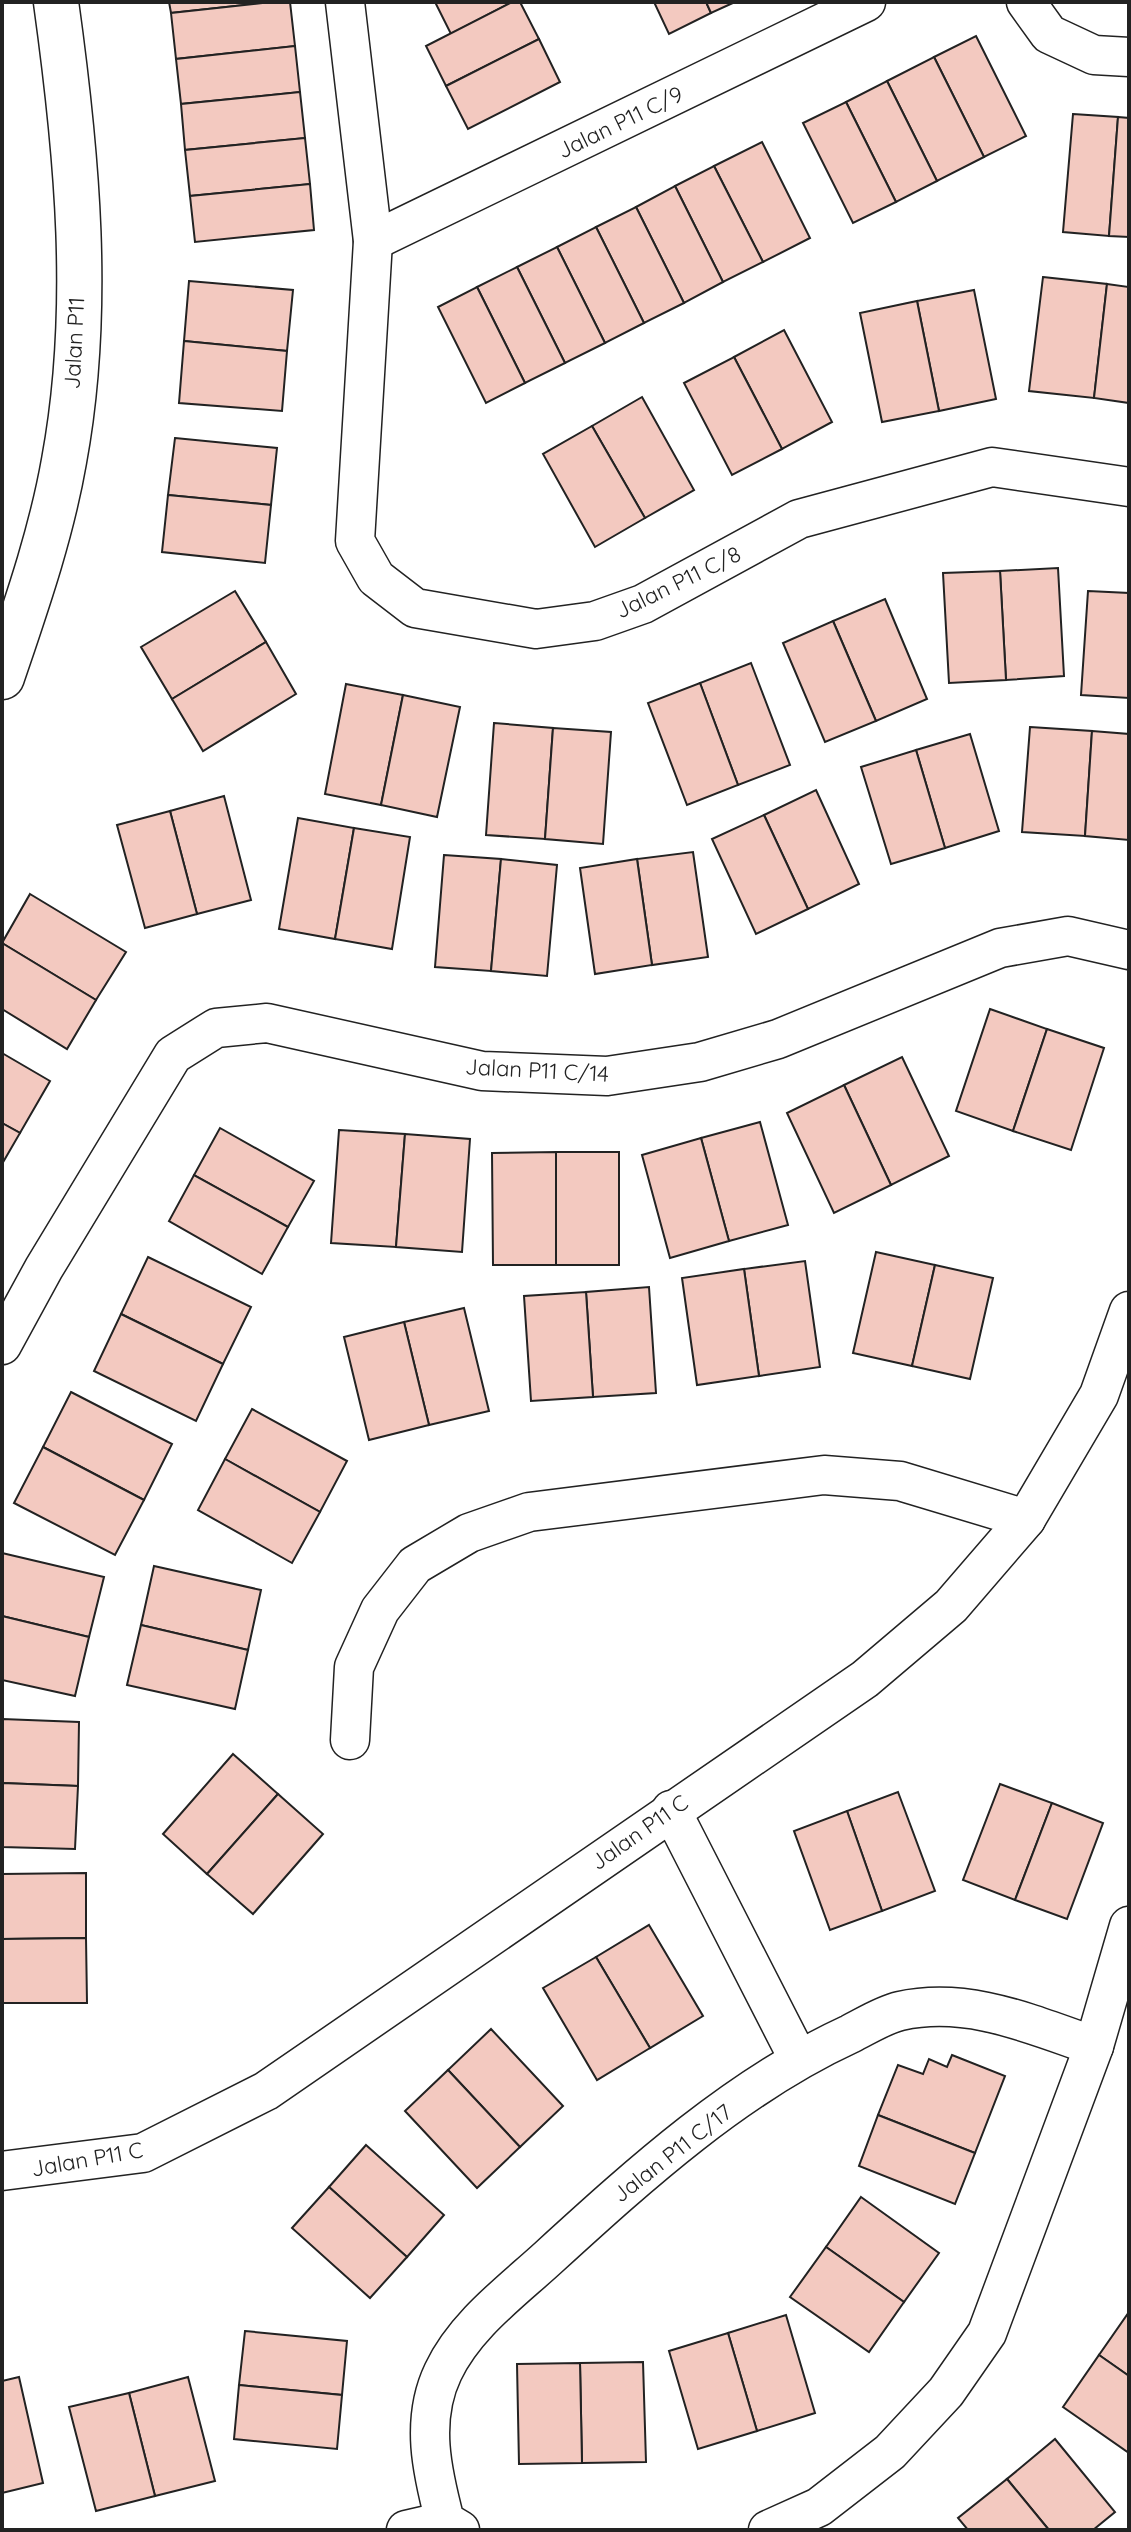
<svg xmlns="http://www.w3.org/2000/svg" width="1131" height="2532" viewBox="0 0 1131 2532" font-family="Quicksand,sans-serif">
<rect width="100%" height="100%" fill="#fff"/>
<g fill="#f3c9c0" stroke="#222" stroke-width="2">
<path d="M169 2H271L171 13Z"/>
<path d="M271 2H290L295 46 176 59 171 13Z"/>
<path d="M435 2H512L451 34Z"/>
<path d="M512 2H520L539 39 446 86 426 46Z"/>
<path d="M654 2H706L711 13 669 34Z"/>
<path d="M706 2H735L711 13Z"/>
<path d="M976 36 1026 136 984 157 934 57Z"/>
<path d="M539 39 560 82 468 129 446 86Z"/>
<path d="M295 46 300 92 181 104 176 59Z"/>
<path d="M934 57 984 157 937 181 887 81Z"/>
<path d="M887 81 937 181 896 202 846 102Z"/>
<path d="M300 92 305 138 185 150 181 104Z"/>
<path d="M846 102 896 202 853 223 803 123Z"/>
<path d="M1073 114 1118 117 1109 236 1063 232Z"/>
<path d="M1118 117 1129 118V237L1109 236Z"/>
<path d="M305 138 310 184 190 196 185 150Z"/>
<path d="M762 142 810 238 763 262 714 166Z"/>
<path d="M714 166 763 262 723 282 675 186Z"/>
<path d="M310 184 314 230 195 242 190 196Z"/>
<path d="M675 186 723 282 684 303 636 207Z"/>
<path d="M636 207 684 303 644 323 596 227Z"/>
<path d="M596 227 644 323 605 343 557 247Z"/>
<path d="M557 247 605 343 565 363 517 267Z"/>
<path d="M517 267 565 363 525 383 477 287Z"/>
<path d="M1043 277 1107 284 1094 398 1029 391Z"/>
<path d="M189 281 293 290 287 351 184 341Z"/>
<path d="M1107 284 1129 287V403L1094 398Z"/>
<path d="M477 287 525 383 486 403 438 307Z"/>
<path d="M974 290 996 399 939 411 917 301Z"/>
<path d="M917 301 939 411 882 422 860 313Z"/>
<path d="M784 330 832 422 782 449 734 357Z"/>
<path d="M184 341 287 351 282 411 179 403Z"/>
<path d="M734 357 782 449 732 475 684 383Z"/>
<path d="M642 397 694 490 645 518 592 426Z"/>
<path d="M592 426 645 518 595 547 543 454Z"/>
<path d="M175 438 277 448 271 505 168 495Z"/>
<path d="M168 495 271 505 265 563 162 552Z"/>
<path d="M1058 568 1064 676 1006 680 1000 571Z"/>
<path d="M1000 571 1006 680 949 683 943 573Z"/>
<path d="M235 591 266 642 172 699 141 647Z"/>
<path d="M1088 591 1129 593V698L1081 695Z"/>
<path d="M885 599 927 699 876 721 833 621Z"/>
<path d="M833 621 876 721 825 742 783 643Z"/>
<path d="M266 642 296 694 203 751 172 699Z"/>
<path d="M751 663 790 765 738 785 700 683Z"/>
<path d="M700 683 738 785 687 805 648 703Z"/>
<path d="M346 684 403 695 381 805 325 794Z"/>
<path d="M403 695 460 707 437 817 381 805Z"/>
<path d="M494 723 553 728 545 839 486 835Z"/>
<path d="M1030 727 1092 731 1085 836 1022 832Z"/>
<path d="M553 728 611 732 603 844 545 839Z"/>
<path d="M1092 731 1129 734V840L1085 836Z"/>
<path d="M970 734 999 831 945 848 916 750Z"/>
<path d="M916 750 945 848 891 864 861 767Z"/>
<path d="M816 790 859 884 808 909 764 815Z"/>
<path d="M224 796 251 900 197 914 170 811Z"/>
<path d="M170 811 197 914 145 928 117 825Z"/>
<path d="M764 815 808 909 756 934 712 839Z"/>
<path d="M298 818 354 828 335 939 279 929Z"/>
<path d="M354 828 410 837 392 949 335 939Z"/>
<path d="M693 852 708 957 652 965 637 859Z"/>
<path d="M444 855 501 859 491 971 435 967Z"/>
<path d="M501 859 557 865 547 976 491 971Z"/>
<path d="M637 859 652 965 595 974 580 868Z"/>
<path d="M30 894 126 952 96 1000 2 943Z"/>
<path d="M2 943 96 1000 67 1049 2 1009Z"/>
<path d="M990 1009 1047 1029 1013 1131 956 1111Z"/>
<path d="M1047 1029 1104 1048 1071 1150 1013 1131Z"/>
<path d="M2 1053 50 1081 20 1133 2 1123Z"/>
<path d="M902 1057 949 1156 891 1185 844 1085Z"/>
<path d="M844 1085 891 1185 834 1213 787 1113Z"/>
<path d="M760 1122 788 1225 729 1241 701 1138Z"/>
<path d="M2 1123 20 1133 2 1164Z"/>
<path d="M220 1128 314 1181 288 1227 194 1175Z"/>
<path d="M339 1130 405 1134 396 1247 331 1243Z"/>
<path d="M405 1134 470 1139 462 1252 396 1247Z"/>
<path d="M701 1138 729 1241 670 1258 642 1155Z"/>
<rect x="556" y="1152" width="63" height="113"/>
<path d="M556 1152V1265H493L492 1153Z"/>
<path d="M194 1175 288 1227 262 1274 169 1221Z"/>
<path d="M876 1252 935 1265 912 1366 853 1353Z"/>
<path d="M148 1257 251 1307 223 1364 121 1314Z"/>
<path d="M805 1261 820 1367 759 1376 744 1269Z"/>
<path d="M935 1265 993 1278 970 1379 912 1366Z"/>
<path d="M744 1269 759 1376 697 1385 682 1278Z"/>
<path d="M649 1287 656 1393 593 1397 586 1292Z"/>
<path d="M586 1292 593 1397 531 1401 524 1296Z"/>
<path d="M464 1308 489 1411 429 1425 404 1322Z"/>
<path d="M121 1314 223 1364 196 1421 94 1371Z"/>
<path d="M404 1322 429 1425 369 1440 344 1337Z"/>
<path d="M71 1392 172 1444 144 1500 43 1447Z"/>
<path d="M252 1409 347 1461 320 1512 225 1459Z"/>
<path d="M43 1447 144 1500 115 1555 14 1503Z"/>
<path d="M225 1459 320 1512 292 1563 198 1510Z"/>
<path d="M2 1553 104 1577 89 1637 2 1616Z"/>
<path d="M154 1566 261 1590 248 1650 141 1625Z"/>
<path d="M2 1616 89 1637 75 1696 2 1680Z"/>
<path d="M141 1625 248 1650 235 1709 127 1685Z"/>
<path d="M2 1719 79 1722 78 1786 2 1783Z"/>
<path d="M233 1754 278 1794 207 1874 163 1834Z"/>
<path d="M2 1783 78 1786 75 1849 2 1847Z"/>
<path d="M1000 1784 1052 1803 1015 1900 963 1880Z"/>
<path d="M898 1792 935 1891 882 1911 847 1811Z"/>
<path d="M278 1794 323 1834 253 1914 207 1874Z"/>
<path d="M1052 1803 1103 1823 1067 1919 1015 1900Z"/>
<path d="M847 1811 882 1911 830 1930 794 1831Z"/>
<path d="M86 1873V1938L2 1939V1874Z"/>
<path d="M649 1925 703 2016 650 2048 596 1957Z"/>
<path d="M86 1938 87 2003H2V1939Z"/>
<path d="M596 1957 650 2048 597 2080 543 1988Z"/>
<path d="M491 2029 563 2106 520 2147 448 2070Z"/>
<path d="M952 2055 1005 2076 975 2153 878 2115 898 2065 923 2074 929 2059 947 2067Z"/>
<path d="M448 2070 520 2147 477 2188 405 2111Z"/>
<path d="M878 2115 975 2153 955 2204 859 2166Z"/>
<path d="M366 2145 444 2215 407 2257 329 2187Z"/>
<path d="M329 2187 407 2257 370 2298 292 2228Z"/>
<path d="M861 2197 939 2253 904 2302 826 2247Z"/>
<path d="M826 2247 904 2302 869 2352 790 2297Z"/>
<path d="M1129 2312V2376L1099 2355Z"/>
<path d="M786 2315 815 2413 757 2431 728 2333Z"/>
<path d="M245 2331 347 2341 342 2395 239 2385Z"/>
<path d="M728 2333 757 2431 698 2449 669 2351Z"/>
<path d="M1099 2355 1129 2376V2453L1063 2407Z"/>
<path d="M643 2362 646 2462 582 2463 580 2363Z"/>
<path d="M580 2363 582 2463 519 2464 517 2364Z"/>
<path d="M19 2377 43 2483 2 2493V2381Z"/>
<path d="M188 2377 215 2481 155 2496 129 2393Z"/>
<path d="M239 2385 342 2395 337 2449 234 2439Z"/>
<path d="M129 2393 155 2496 96 2511 69 2407Z"/>
<path d="M1055 2439 1115 2512 1093 2530H1049L1007 2479Z"/>
<path d="M1007 2479 1049 2530H968L958 2518Z"/>
</g>
<g fill="none" stroke-linecap="round" stroke-linejoin="round">
<g stroke="#222" stroke-width="41">
<g id="minor">
<path d="M345 2 373 241 355 541 376 578 415 608 536 629 595 621 643 604 799 519 992 467 1129 487"/>
<path d="M1026 2 1049 34 1094 55 1129 57"/>
<path d="M373 241 866 2"/>
<path d="M2 1345 44 1268 173 1055 216 1028 267 1023 482 1071 607 1076 700 1062 778 1039 1000 948 1068 936 1129 950"/>
<path d="M350 1740 354 1667 380 1610 415 1565 469 1533 529 1512 824 1475 900 1481 1026 1519"/>
<path d="M671 1810 798 2058"/>
<path d="M2 2171 143 2153 266 2091 865 1679 951 1606 1026 1519 1099 1395 1129 1311"/>
<path d="M406 2530 445 2521"/>
<path d="M460 2530 445 2521C432 2472 420 2420 443 2372 465 2325 512 2291 549 2257 641 2173 737 2086 850 2034 866 2026 883 2015 900 2011 968 1996 1030 2024 1094 2046"/>
<path d="M768 2530 819 2507 890 2452 946 2392 987 2333 1094 2046 1129 1926"/>
</g>
</g>
<g stroke="#222" stroke-width="47">
<path id="secondary" d="M2 677C26 606 51 535 64 461 92 310 77 153 56 2"/>
</g>
<use href="#minor" stroke="#fff" stroke-width="38"/>
<use href="#secondary" stroke="#fff" stroke-width="44"/>
</g>
<g text-anchor="middle" dominant-baseline="central" stroke-width="6" stroke-linejoin="round" paint-order="stroke">
<g font-size="22" fill="#222" stroke="#fff">
<text transform="translate(620 122) rotate(-26)">Jalan P11 C/9</text>
<text transform="translate(74 343) rotate(-87)">Jalan P11</text>
<text transform="translate(678 582) rotate(-26)">Jalan P11 C/8</text>
<text transform="translate(537 1070) rotate(3)">Jalan P11 C/14</text>
<text transform="translate(639 1832) rotate(-35)">Jalan P11 C</text>
<text transform="translate(672 2153) rotate(-38)">Jalan P11 C/17</text>
<text transform="translate(87 2159) rotate(-10)">Jalan P11 C</text>
</g>
</g>
<rect width="1131" height="2532" fill="none" stroke="#222222" stroke-width="8"/>
</svg>
